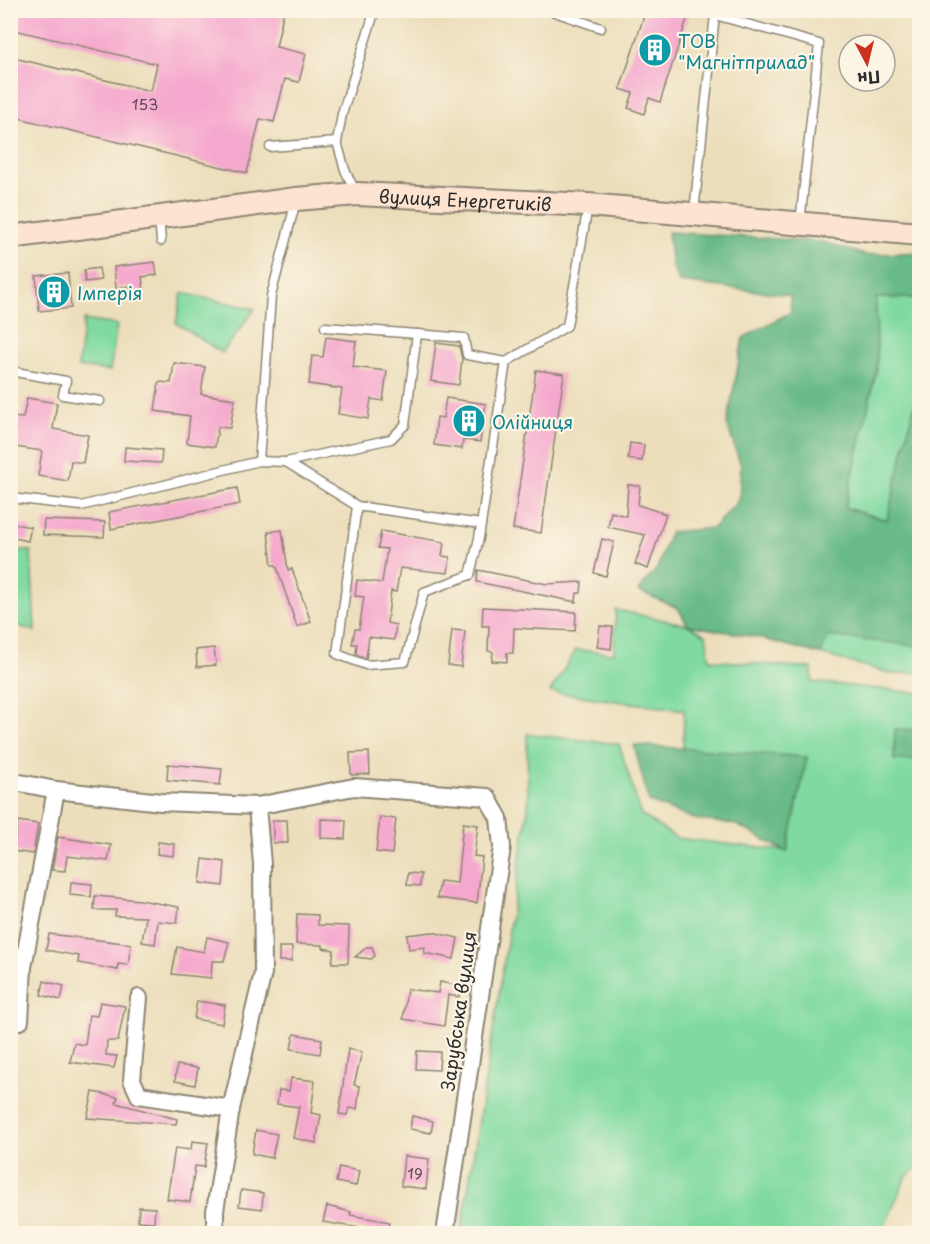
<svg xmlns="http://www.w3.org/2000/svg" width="930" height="1244" viewBox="0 0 930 1244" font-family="'Playpen Sans',sans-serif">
<rect width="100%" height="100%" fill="#fcf5e5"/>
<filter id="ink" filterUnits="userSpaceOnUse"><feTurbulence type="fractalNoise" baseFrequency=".0167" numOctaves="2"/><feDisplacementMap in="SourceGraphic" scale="12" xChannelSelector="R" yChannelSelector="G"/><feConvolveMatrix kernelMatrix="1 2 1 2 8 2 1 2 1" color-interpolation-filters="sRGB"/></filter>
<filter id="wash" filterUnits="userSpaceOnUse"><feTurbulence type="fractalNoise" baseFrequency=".008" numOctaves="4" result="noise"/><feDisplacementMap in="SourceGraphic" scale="24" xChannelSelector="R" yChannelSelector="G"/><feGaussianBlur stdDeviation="1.35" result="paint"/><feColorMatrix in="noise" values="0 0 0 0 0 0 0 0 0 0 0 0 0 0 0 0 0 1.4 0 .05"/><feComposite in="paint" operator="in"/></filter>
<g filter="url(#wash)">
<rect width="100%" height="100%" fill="#ecdebb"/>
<g fill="#80daa0" stroke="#568266" stroke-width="1.5">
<path d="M182 293 255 309 222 353 176 323Z"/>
<path d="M876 298H919V386L887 520 845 508 877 368Z"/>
<path d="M84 320 117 325 110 371 78 367Z"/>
<path d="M10 550 31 551 35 631 11 624Z"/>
<path d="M616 610 688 625 706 635 710 660 812 668V682L919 693V730L895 729 894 759 919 760V1166L906 1177 882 1233 461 1234 528 809 527 734 619 744 641 815 676 838 787 851 807 757 683 750 684 710 550 692 576 650 614 653Z"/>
<path d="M828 635 919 646V673L893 674 820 654Z"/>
</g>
<g fill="#68ba86" stroke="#4a7258" stroke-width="1.5">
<path d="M668 232 824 242 865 255 919 252V298H876L877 368 845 508 887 520 919 386V646L829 636 820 654 756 637 688 625 678 608 638 591 657 569 670 532 713 528 739 500 741 466 727 424 743 338 791 312 790 295 679 282 672 267Z"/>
<path d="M895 729 919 730V760H894Z"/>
<path d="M634 745 807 757 787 852 737 825 694 819 649 802Z"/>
</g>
<g id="blocks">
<g fill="#f5a8cd">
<path d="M10 10H284L276 47 306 54 299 82 285 79 274 122 260 119 247 173 10 116V57L151 91 157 64 10 29Z"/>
<path d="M646 10H690L660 102 649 98 644 114 628 108 633 93 620 89Z"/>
<path d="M155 262 157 275 142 277 144 291 130 293V286L116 288 114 267Z"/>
<path d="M99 268 101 280 85 282 84 270Z"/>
<path d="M68 273 71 308 39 311 36 276Z"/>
<path d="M326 337 356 341 353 367 387 371 383 401 371 399 368 419 338 414 342 389 309 384 312 356 323 357Z"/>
<path d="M436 343 459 346 462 359 459 385 431 381Z"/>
<path d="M174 363 205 367 201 394 235 399 230 428 218 427 215 447 187 443 190 416 155 411 159 382 171 383Z"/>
<path d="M536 370 564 374 541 533 513 529Z"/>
<path d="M27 398 57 403 53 429 88 435 83 463 71 461 68 481 38 476 42 451 10 446 12 417 23 418Z"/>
<path d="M446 398 486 404 480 442 463 440 462 449 434 445 437 417 443 418Z"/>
<path d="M630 443 644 445 642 461 628 459Z"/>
<path d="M125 447 162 450 161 463 124 461Z"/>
<path d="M628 485 640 486 638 505 666 514 648 569 635 564 645 535 608 527 611 512 626 516Z"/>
<path d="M237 488 240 504 111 529 109 512Z"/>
<path d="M44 520 105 522 104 537 43 535Z"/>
<path d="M10 523 31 527 28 541 10 537Z"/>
<path d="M282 530 288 570 292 569 311 622 297 627 276 565H272L268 532Z"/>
<path d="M381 531 444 542 442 556 450 557 448 573 400 568 396 592 391 591 387 623 396 625 394 640 369 637 366 658 356 654 357 644H352L355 629H359L364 597 355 596 357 580 382 583 387 549 378 548Z"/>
<path d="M602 539 614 542 606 576 594 573Z"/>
<path d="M478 570 547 584 582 582 581 593H577L576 602 477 582Z"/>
<path d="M483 607 576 612 575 631 514 628 513 653H507V662L492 661 493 652 488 651 489 626H482Z"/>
<path d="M600 626 613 627 611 649 597 647Z"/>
<path d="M452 630 465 631 461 667 448 665Z"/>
<path d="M214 648 216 665 197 667 196 650Z"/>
<path d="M369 752 370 774 351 775 350 753Z"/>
<path d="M168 764 222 769 220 785 167 780Z"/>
<path d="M380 817 396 819 392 854 376 852Z"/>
<path d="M321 819 346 820 345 839 321 838Z"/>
<path d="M273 820H287L288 843H273Z"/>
<path d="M18 821 38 824 33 854 13 851Z"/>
<path d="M463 823 478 825 474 856 482 857 477 903 437 898 440 881 457 883Z"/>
<path d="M58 837 111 845 108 861 67 856 65 871 52 870Z"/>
<path d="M158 842 174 844 173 856 157 854Z"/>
<path d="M203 859 225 862 223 886 200 883Z"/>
<path d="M408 873 421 874 420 886 407 885Z"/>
<path d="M71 882 92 884 91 897 70 895Z"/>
<path d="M95 896 140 900 179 907 177 923 158 921 155 944 142 942 146 917 115 916 116 910H94Z"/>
<path d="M297 914 318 915V925L349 926 348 963H332L334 950 323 948V945L296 944Z"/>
<path d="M432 932 458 938 454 959 424 953 425 947 409 949 407 935Z"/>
<path d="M49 934 131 944 128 965 118 964V970L78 963 79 956 46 950Z"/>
<path d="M207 937 229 942 224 961H212L211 978 172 974 177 947 204 952Z"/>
<rect x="279" y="947" width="13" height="14"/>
<path d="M367 947H372L375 956 371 959 355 957Z"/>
<path d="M44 981 64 986 61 1000 41 995Z"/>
<path d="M440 982 461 986 459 997 448 995 444 1026 403 1019 407 989 438 993Z"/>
<path d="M197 1001 225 1005 222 1024 194 1019Z"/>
<path d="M100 1002 125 1006 118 1041H107L106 1055 117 1056 114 1068 70 1062 74 1043 85 1045 89 1015 97 1016Z"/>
<path d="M294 1034 322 1039 320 1054 291 1049Z"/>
<path d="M348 1049 362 1052 354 1085 360 1086 357 1109 349 1108 347 1115 339 1114Z"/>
<path d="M417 1051 440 1052 439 1070 416 1069Z"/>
<path d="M177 1065 198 1068 195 1085 175 1081Z"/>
<path d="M291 1078 315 1081 311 1113 321 1115 316 1143 293 1138 299 1107 277 1104 279 1090 289 1091Z"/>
<path d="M93 1092 118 1097 116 1103 177 1119 176 1124 87 1118Z"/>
<path d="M412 1116 433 1121 431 1133 410 1129Z"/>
<path d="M256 1130 277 1134 272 1158 252 1154Z"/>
<path d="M192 1141 208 1143 204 1167 195 1166 190 1202 167 1199 175 1148 191 1150Z"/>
<path d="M404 1156 429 1159 426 1189 401 1186Z"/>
<path d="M339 1167 359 1171 356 1186 336 1182Z"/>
<path d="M241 1190 263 1193 262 1209 239 1206Z"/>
<path d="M327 1206 351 1212 350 1215 390 1222 388 1233 323 1222Z"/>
<path d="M139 1207 155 1208 154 1222 138 1221Z"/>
</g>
</g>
</g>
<g filter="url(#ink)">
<use href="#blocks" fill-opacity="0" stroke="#8c8473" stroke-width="1.5"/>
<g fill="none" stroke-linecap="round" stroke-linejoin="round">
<g stroke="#8c8473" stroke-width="11">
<g id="lane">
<path d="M549 10 601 28"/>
<path d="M716 10 715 15 819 44 800 223"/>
<path d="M337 142 342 114 375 10"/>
<path d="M270 147 337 142 345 170 355 191"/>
<path d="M694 212 715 15"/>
<path d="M159 218 161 241"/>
<path d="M10 266 15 237"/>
<path d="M417 334 464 338 467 355 506 362"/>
<path d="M10 371 66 381 63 395 100 401"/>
<path d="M259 461 271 296 296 201"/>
<path d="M286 462 391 439 405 425 417 334 325 327"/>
<path d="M10 498 81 506 259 461 286 462 357 506 337 654 366 665 405 662 424 592 470 575 479 538 506 362 567 326 588 206"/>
<path d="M357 506 481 524"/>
</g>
</g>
<g stroke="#8c8473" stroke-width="20">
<g id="street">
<path d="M10 781 56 790 161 802 257 806 354 787 487 797 499 818 502 847 445 1234"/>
<path d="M139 998 132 1080 139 1095 231 1109"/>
<path d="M20 1021 23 967 56 790"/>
<path d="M215 1234V1211L231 1109 263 973 262 864 257 806"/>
</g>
</g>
<g stroke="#8c8473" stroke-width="26">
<g id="secondary">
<path id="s1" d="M10 237 296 199 357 194 588 205 920 234"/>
</g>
</g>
<use href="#lane" stroke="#fff" stroke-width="8"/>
<use href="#street" stroke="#fff" stroke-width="16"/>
<use href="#secondary" stroke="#fde4d1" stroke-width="22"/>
</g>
</g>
<defs>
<g id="building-disc" transform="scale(1.725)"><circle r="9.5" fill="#0f9aa8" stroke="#fcf5e5"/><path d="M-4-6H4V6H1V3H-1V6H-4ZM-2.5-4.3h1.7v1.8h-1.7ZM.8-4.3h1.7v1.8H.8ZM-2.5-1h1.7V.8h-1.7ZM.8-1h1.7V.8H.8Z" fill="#fff"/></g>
</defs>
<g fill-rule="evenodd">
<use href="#building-disc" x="655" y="50"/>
<use href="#building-disc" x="54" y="292"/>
<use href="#building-disc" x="469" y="421"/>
</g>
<g text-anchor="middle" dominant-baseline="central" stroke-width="4.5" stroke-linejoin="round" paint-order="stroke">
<g font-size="15" fill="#5e4a54">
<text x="145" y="103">153</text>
<text x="415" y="1172">19</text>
</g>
<g font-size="18" fill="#0d838f" stroke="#fcf5e5" text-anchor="start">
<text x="678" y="40">ТОВ<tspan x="678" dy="21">"Магнітприлад"</tspan></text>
<text x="77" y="292">Імперія</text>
<text x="492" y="421">Олійниця</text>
</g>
<g font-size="18" fill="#2b2b2b" stroke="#fcf5e5">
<text stroke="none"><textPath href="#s1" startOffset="458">вулиця Енергетиків</textPath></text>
<text transform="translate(458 1011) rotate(-82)">Зарубська вулиця</text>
</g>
</g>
<rect width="930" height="1244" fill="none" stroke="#fcf5e5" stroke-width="36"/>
<g transform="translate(867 63) rotate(173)"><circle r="28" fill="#fcf5e5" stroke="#a8a49b" stroke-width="1.5"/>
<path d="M0-4.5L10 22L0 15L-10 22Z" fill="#c8321e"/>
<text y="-9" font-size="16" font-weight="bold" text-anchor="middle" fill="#2b2b2b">Пн</text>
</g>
</svg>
